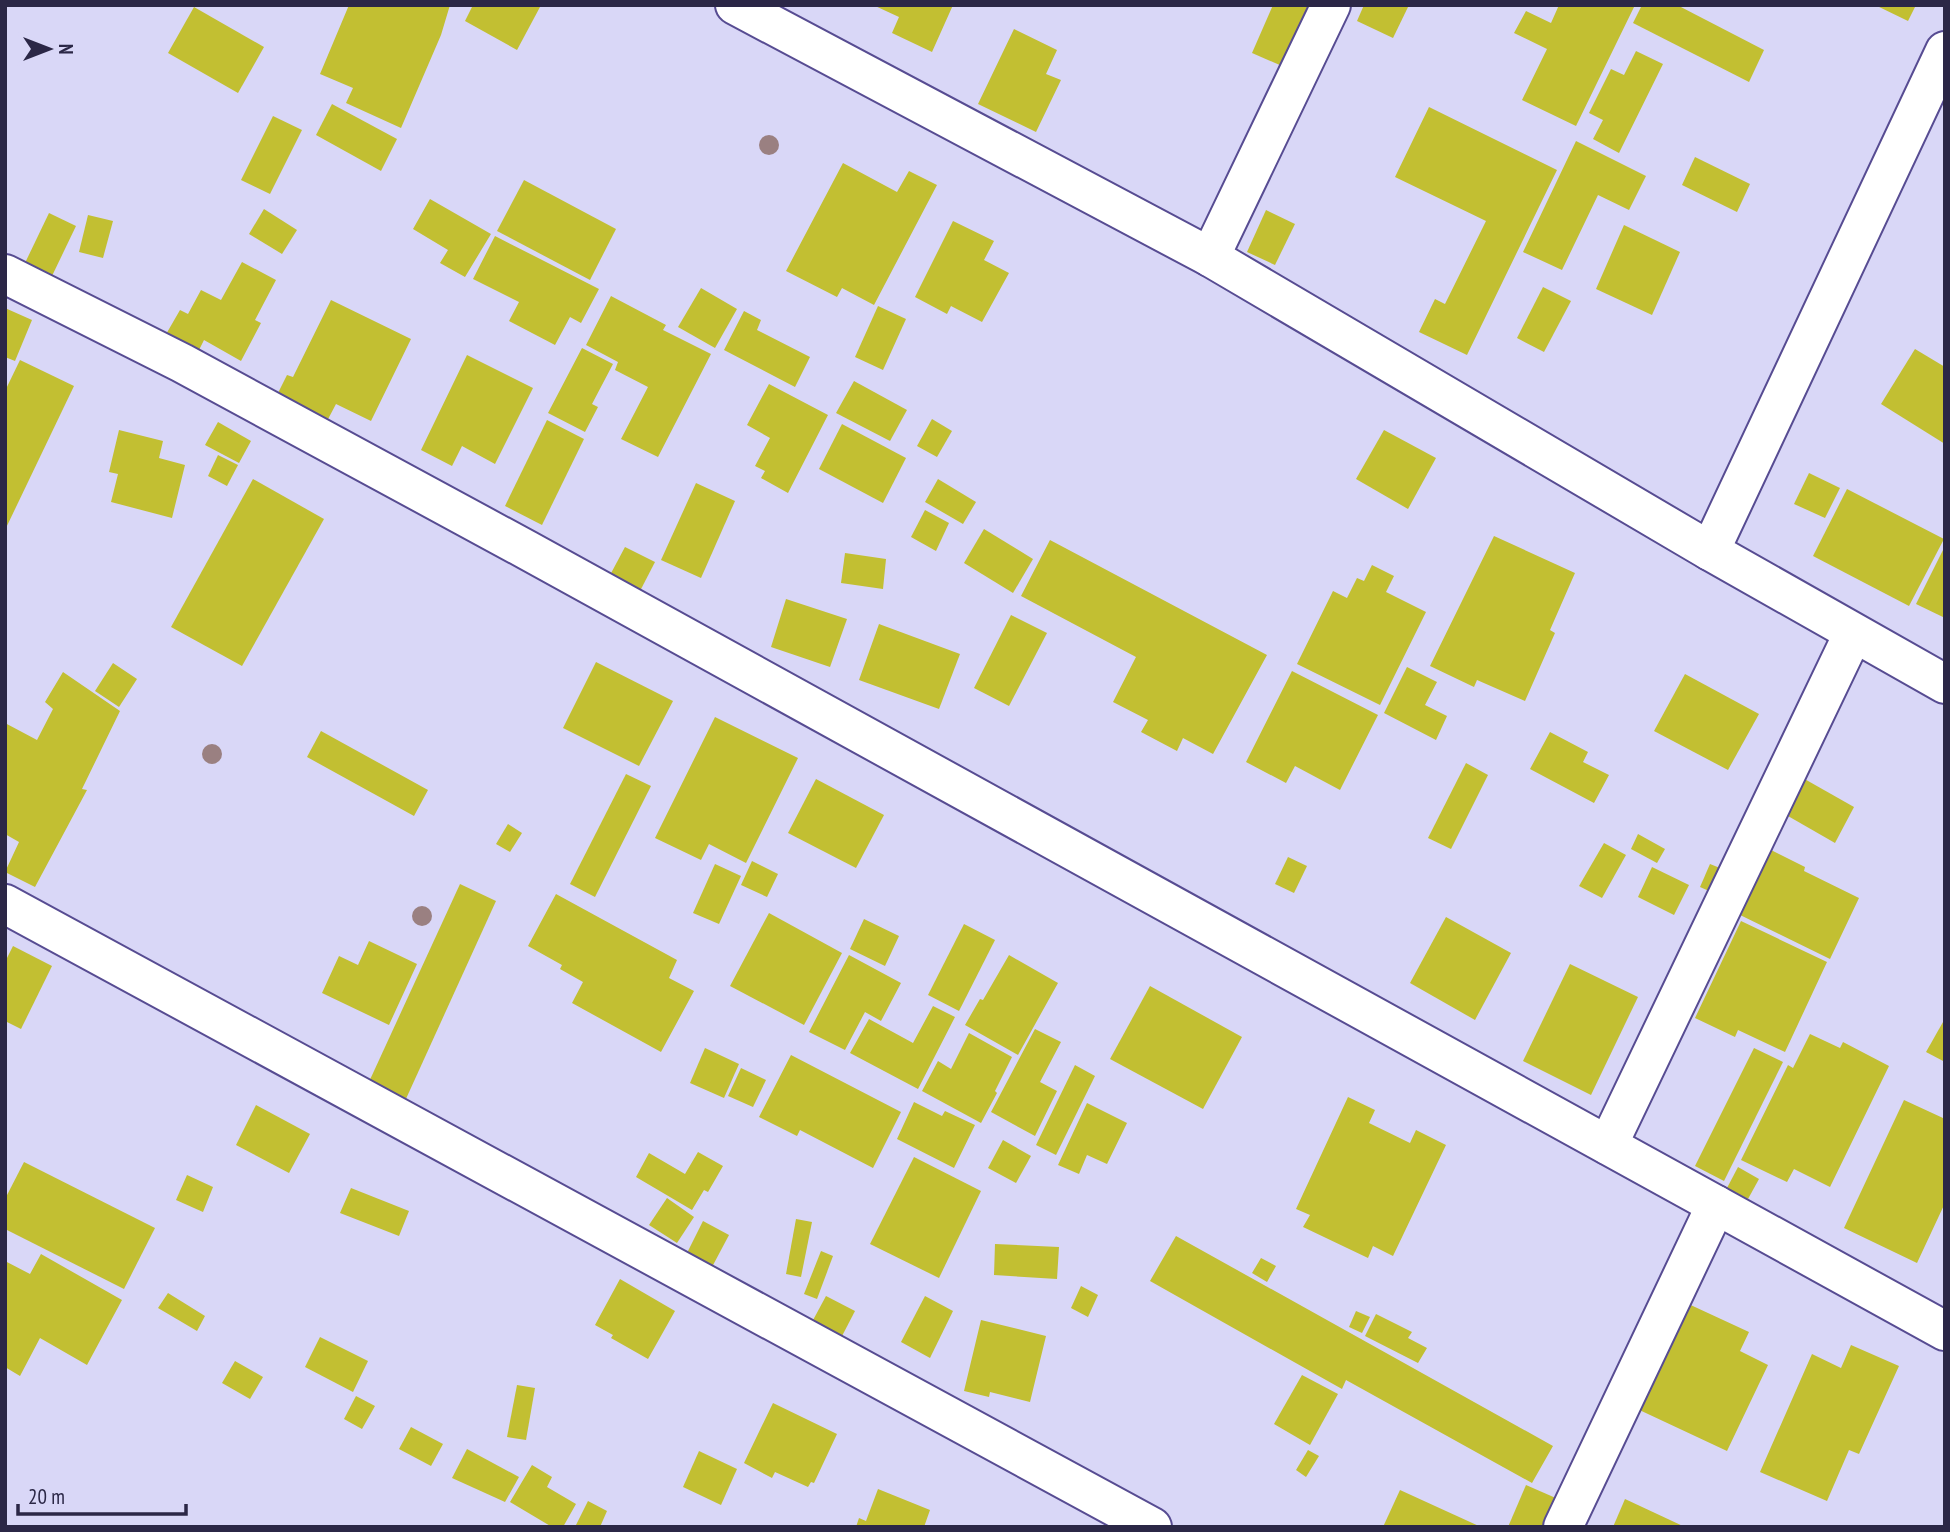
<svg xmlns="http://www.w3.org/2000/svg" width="1950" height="1532" viewBox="0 0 1950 1532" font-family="'PT Sans Narrow',sans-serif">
<rect width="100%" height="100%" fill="#d9d7f7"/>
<g fill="#c2bf32">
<path d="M349 5H450L441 35 401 128 346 103 353 88 320 74Z"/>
<path d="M473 5H537L540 7 517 50 465 21Z"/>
<path d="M873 5H953L932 52 892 33 899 17Z"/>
<path d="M1273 5H1308L1282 66 1252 53Z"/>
<path d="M1364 5H1409L1393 38 1357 21Z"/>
<path d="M1559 5H1635L1576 126 1522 100 1547 49 1514 33 1526 11 1551 23Z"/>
<path d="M1642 5H1677L1764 50 1749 82 1633 23Z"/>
<path d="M1875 5H1916L1908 21Z"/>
<path d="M194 7 264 47 238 93 168 53Z"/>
<path d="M1014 29 1057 50 1046 74 1061 80 1036 132 978 104Z"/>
<path d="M1636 51 1663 64 1619 153 1593 139 1603 120 1589 113 1611 69 1624 75Z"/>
<path d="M332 104 397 139 381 171 316 135Z"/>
<path d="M1429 107 1557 170 1467 355 1419 332 1435 299 1445 304 1486 221 1395 177Z"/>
<path d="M273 116 302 130 270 194 241 180Z"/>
<path d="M1576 141 1646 176 1629 210 1598 195 1562 270 1523 252Z"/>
<path d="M1695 157 1750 184 1737 212 1682 185Z"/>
<path d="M843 163 897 192 909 171 937 185 874 305 842 288 837 297 786 271Z"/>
<path d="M524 180 616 229 590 280 497 231Z"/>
<path d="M430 199 491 234 465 277 440 263 448 250 413 229Z"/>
<path d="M264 209 297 230 282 254 249 234Z"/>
<path d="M1266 210 1295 224 1275 265 1247 252Z"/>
<path d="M49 213 76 226 52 276 25 263Z"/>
<path d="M88 215 113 221 103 258 79 252Z"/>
<path d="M953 221 994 241 984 260 1009 273 982 322 951 306 947 314 915 297Z"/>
<path d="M1624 225 1680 252 1652 315 1596 289Z"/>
<path d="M495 236 599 289 581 323 570 317 555 345 509 321 519 302 473 279Z"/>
<path d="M242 262 276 280 255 320 261 323 241 361 204 340 197 354 165 336 180 310 188 314 201 290 221 300Z"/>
<path d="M1543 287 1571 301 1544 352 1517 338Z"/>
<path d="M701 288 737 309 715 348 678 327Z"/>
<path d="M611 296 666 325 663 330 711 354 658 457 621 439 648 387 615 370 618 362 586 345Z"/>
<path d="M331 300 411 339 371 421 336 404 326 423 276 397 287 375 293 377Z"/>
<path d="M878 306 906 319 883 370 855 357Z"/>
<path d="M5 308 32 320 15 361 5 357Z"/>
<path d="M744 311 761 320 757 330 810 357 795 387 724 350Z"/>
<path d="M582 348 613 364 592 404 598 407 585 432 548 413Z"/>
<path d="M1915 349 1945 367V444L1881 404Z"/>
<path d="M467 355 533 388 495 464 462 446 452 466 421 450Z"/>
<path d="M20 360 74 386 5 530V391Z"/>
<path d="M854 381 907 410 890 441 836 413Z"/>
<path d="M769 384 828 415 788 493 761 478 765 471 755 466 770 438 747 425Z"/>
<path d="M932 419 952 431 937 457 917 446Z"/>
<path d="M547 420 584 439 542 525 505 506Z"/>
<path d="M218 422 251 441 239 463 205 445Z"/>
<path d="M842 424 906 458 883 503 819 469Z"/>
<path d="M119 430 163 441 159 458 185 465 172 518 111 502 118 474 109 472Z"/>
<path d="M1384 430 1436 458 1408 509 1356 479Z"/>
<path d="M218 455 238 465 227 486 208 476Z"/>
<path d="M1809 473 1840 488 1825 518 1794 504Z"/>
<path d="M253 479 324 519 242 666 171 627Z"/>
<path d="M938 479 976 502 963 524 925 502Z"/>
<path d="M696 483 735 501 701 578 661 560Z"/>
<path d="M1847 489 1944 539 1909 606 1813 556Z"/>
<path d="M925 510 949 523 936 551 911 537Z"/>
<path d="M984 529 1033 559 1013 593 964 563Z"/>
<path d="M1494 536 1575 573 1550 630 1555 633 1525 701 1477 680 1474 687 1430 666Z"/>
<path d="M1050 540 1267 655 1213 754 1183 738 1177 751 1141 732 1148 720 1113 702 1136 657 1021 596Z"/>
<path d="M1945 546V618L1916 604Z"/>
<path d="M625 547 655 562 639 593 609 577Z"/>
<path d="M845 553 886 559 883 589 841 583Z"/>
<path d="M1372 565 1394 576 1386 592 1426 612 1380 705 1297 664 1333 591 1347 598 1357 578 1364 581Z"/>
<path d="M786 599 847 619 830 667 771 647Z"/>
<path d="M1011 615 1047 633 1009 706 974 688Z"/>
<path d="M879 624 960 654 939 709 859 680Z"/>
<path d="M596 662 673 701 639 766 563 728Z"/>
<path d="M113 663 137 679 119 707 95 691Z"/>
<path d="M1407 667 1437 682 1425 705 1447 716 1436 740 1384 713Z"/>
<path d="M1292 671 1378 715 1340 790 1295 766 1286 783 1246 762Z"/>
<path d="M63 672 120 711 82 789 87 790 35 887 5 872 19 842 5 834V723L37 740 53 709 45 702Z"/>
<path d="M1685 674 1759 714 1728 770 1654 731Z"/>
<path d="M715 717 798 758 746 863 709 844 701 860 655 838Z"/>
<path d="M321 731 428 790 414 816 307 757Z"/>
<path d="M1550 732 1588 752 1583 762 1609 775 1594 803 1530 769Z"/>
<path d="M1466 763 1488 775 1451 849 1428 838Z"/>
<path d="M626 774 651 786 595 897 570 884Z"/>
<path d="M1801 777 1854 807 1835 843 1781 812Z"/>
<path d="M816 779 884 815 856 868 788 833Z"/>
<path d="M508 824 522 833 510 852 496 844Z"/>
<path d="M1638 834 1665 849 1657 863 1631 849Z"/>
<path d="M1604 843 1626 855 1602 898 1579 886Z"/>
<path d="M1767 848 1805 867 1804 871 1859 898 1830 959 1736 913Z"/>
<path d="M1288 857 1307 866 1294 893 1275 884Z"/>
<path d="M752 861 778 874 767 897 741 885Z"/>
<path d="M715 864 741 876 719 924 693 913Z"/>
<path d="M1710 864 1720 868 1709 891 1700 887Z"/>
<path d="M1652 867 1689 885 1674 915 1638 897Z"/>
<path d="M460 884 496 901 405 1101 368 1084Z"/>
<path d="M556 894 677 960 669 978 694 991 661 1052 572 1003 583 982 560 969 562 965 528 946Z"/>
<path d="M769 913 842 953 804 1025 730 986Z"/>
<path d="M1446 917 1511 953 1475 1020 1410 983Z"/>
<path d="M864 919 899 936 885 966 850 949Z"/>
<path d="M1741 921 1827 962 1785 1052 1738 1030 1735 1037 1695 1018Z"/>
<path d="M964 924 995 940 959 1011 928 995Z"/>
<path d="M369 941 417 964 389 1025 322 993 339 956 358 965Z"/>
<path d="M13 946 52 966 21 1029 5 1021V962Z"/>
<path d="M849 955 901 983 881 1021 865 1012 845 1050 809 1032Z"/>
<path d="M1009 955 1058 983 1018 1055 965 1025 980 999 983 1000Z"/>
<path d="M1570 964 1638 997 1591 1095 1523 1061Z"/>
<path d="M1150 986 1242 1037 1203 1109 1110 1059Z"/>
<path d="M933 1006 955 1017 918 1089 850 1053 869 1019 913 1043Z"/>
<path d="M1943 1022 1945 1023V1062L1926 1052Z"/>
<path d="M1035 1029 1061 1042 1040 1082 1057 1091 1035 1136 991 1112Z"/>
<path d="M969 1033 1012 1057 995 1091 997 1093 981 1123 922 1091 938 1061 951 1069Z"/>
<path d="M1810 1034 1840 1048 1843 1042 1889 1066 1830 1187 1794 1169 1787 1182 1741 1160 1788 1065 1793 1068Z"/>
<path d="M705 1048 739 1064 724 1098 690 1083Z"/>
<path d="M1754 1048 1783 1062 1724 1181 1695 1166Z"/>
<path d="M791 1055 901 1112 873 1168 800 1130 797 1136 759 1117Z"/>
<path d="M1075 1065 1095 1076 1056 1155 1036 1145Z"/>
<path d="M741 1068 766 1080 753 1107 728 1096Z"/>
<path d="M1348 1097 1375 1110 1369 1123 1410 1143 1416 1130 1446 1145 1393 1256 1373 1246 1368 1258 1303 1227 1310 1215 1296 1209Z"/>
<path d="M1904 1100 1943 1118 1945 1114V1203L1917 1263 1844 1228Z"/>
<path d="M914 1102 942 1116 945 1111 975 1125 954 1168 897 1139Z"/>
<path d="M1087 1103 1127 1123 1107 1164 1087 1155 1079 1174 1058 1165Z"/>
<path d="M256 1105 310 1134 289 1173 236 1145Z"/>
<path d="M1003 1140 1031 1156 1016 1183 988 1168Z"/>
<path d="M698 1152 723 1166 708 1192 704 1190 692 1210 636 1177 649 1153 685 1174Z"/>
<path d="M914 1157 981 1191 939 1278 870 1244Z"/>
<path d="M24 1162 155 1228 124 1289 5 1229V1199Z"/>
<path d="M1738 1167 1759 1179 1748 1199 1727 1188Z"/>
<path d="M187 1175 213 1187 203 1212 176 1200Z"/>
<path d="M351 1188 409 1211 399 1236 340 1213Z"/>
<path d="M667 1198 694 1217 677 1243 649 1225Z"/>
<path d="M796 1219 812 1222 801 1277 786 1274Z"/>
<path d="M703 1221 729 1235 712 1267 687 1253Z"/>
<path d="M1176 1236 1553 1446 1532 1483 1346 1380 1342 1389 1150 1281Z"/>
<path d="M995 1244 1059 1247 1057 1279 994 1275Z"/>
<path d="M821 1251 833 1256 817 1299 804 1294Z"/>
<path d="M41 1254 122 1300 87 1365 40 1338 20 1376 5 1367V1261L30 1274Z"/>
<path d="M1261 1258 1276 1266 1267 1282 1252 1273Z"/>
<path d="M620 1279 675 1311 648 1359 611 1338 613 1335 595 1325Z"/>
<path d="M1081 1286 1098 1295 1088 1317 1071 1308Z"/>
<path d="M168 1293 205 1316 197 1331 158 1308Z"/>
<path d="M826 1296 855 1311 841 1338 812 1322Z"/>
<path d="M925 1296 953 1311 930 1358 901 1342Z"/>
<path d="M1682 1301 1749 1332 1740 1351 1768 1365 1727 1451 1633 1407Z"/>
<path d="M1356 1311 1370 1317 1362 1333 1349 1327Z"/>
<path d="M1376 1314 1412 1332 1408 1338 1427 1348 1418 1363 1365 1336Z"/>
<path d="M981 1320 1046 1336 1030 1402 990 1392 989 1397 964 1391Z"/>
<path d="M320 1337 368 1361 353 1392 305 1367Z"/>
<path d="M1851 1345 1899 1366 1859 1454 1849 1450 1827 1501 1760 1472 1812 1354 1841 1368Z"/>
<path d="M235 1361 263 1377 250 1399 222 1383Z"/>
<path d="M1302 1375 1338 1394 1310 1445 1274 1424Z"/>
<path d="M517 1385 535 1388 526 1440 507 1437Z"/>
<path d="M356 1396 375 1406 362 1429 344 1419Z"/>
<path d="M773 1403 837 1434 814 1483 811 1482 808 1487 775 1472 772 1478 744 1463Z"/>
<path d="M411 1427 443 1444 431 1466 399 1449Z"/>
<path d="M467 1449 519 1477 505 1502 452 1478Z"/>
<path d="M1308 1450 1319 1456 1306 1477 1296 1470Z"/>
<path d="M699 1451 737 1469 721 1505 683 1487Z"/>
<path d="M532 1465 552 1477 547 1487 576 1504 563 1527H552L510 1502Z"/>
<path d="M1526 1485 1558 1499 1546 1527H1508Z"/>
<path d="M878 1489 930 1510 924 1527H856L859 1518 866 1521Z"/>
<path d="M1400 1490 1481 1527H1383Z"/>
<path d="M1625 1499 1685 1527H1613Z"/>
<path d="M588 1501 607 1511 600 1527H575Z"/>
</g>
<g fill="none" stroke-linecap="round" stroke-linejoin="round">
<g stroke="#574c92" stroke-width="42">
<g id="minor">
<path d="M735 5 1210 257 1710 551"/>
<path d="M1945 51 1710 551 1945 684"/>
<path d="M1210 257 1331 5"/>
<path d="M5 274 182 363 527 550 1945 1331"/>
<path d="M5 904 1152 1527"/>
<path d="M1608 1145 1853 634"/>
<path d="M1563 1527 1716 1205"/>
</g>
</g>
<use href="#minor" stroke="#fff" stroke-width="38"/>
</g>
<g fill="#9a8081">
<circle cx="769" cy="145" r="10"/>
<circle cx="212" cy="754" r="10"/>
<circle cx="422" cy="916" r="10"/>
</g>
<rect width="1950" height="1532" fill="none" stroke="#2b2746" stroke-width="14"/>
<g transform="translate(49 49) rotate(90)" stroke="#d9d7f7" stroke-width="5" paint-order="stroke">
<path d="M0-5L12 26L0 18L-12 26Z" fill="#2b2746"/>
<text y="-10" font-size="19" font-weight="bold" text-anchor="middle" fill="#2b2746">N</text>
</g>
<path d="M18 1504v10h168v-10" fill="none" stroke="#2b2746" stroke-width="3.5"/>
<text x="28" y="1504" font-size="21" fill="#2b2746" stroke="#d9d7f7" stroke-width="5" paint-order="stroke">20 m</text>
</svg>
